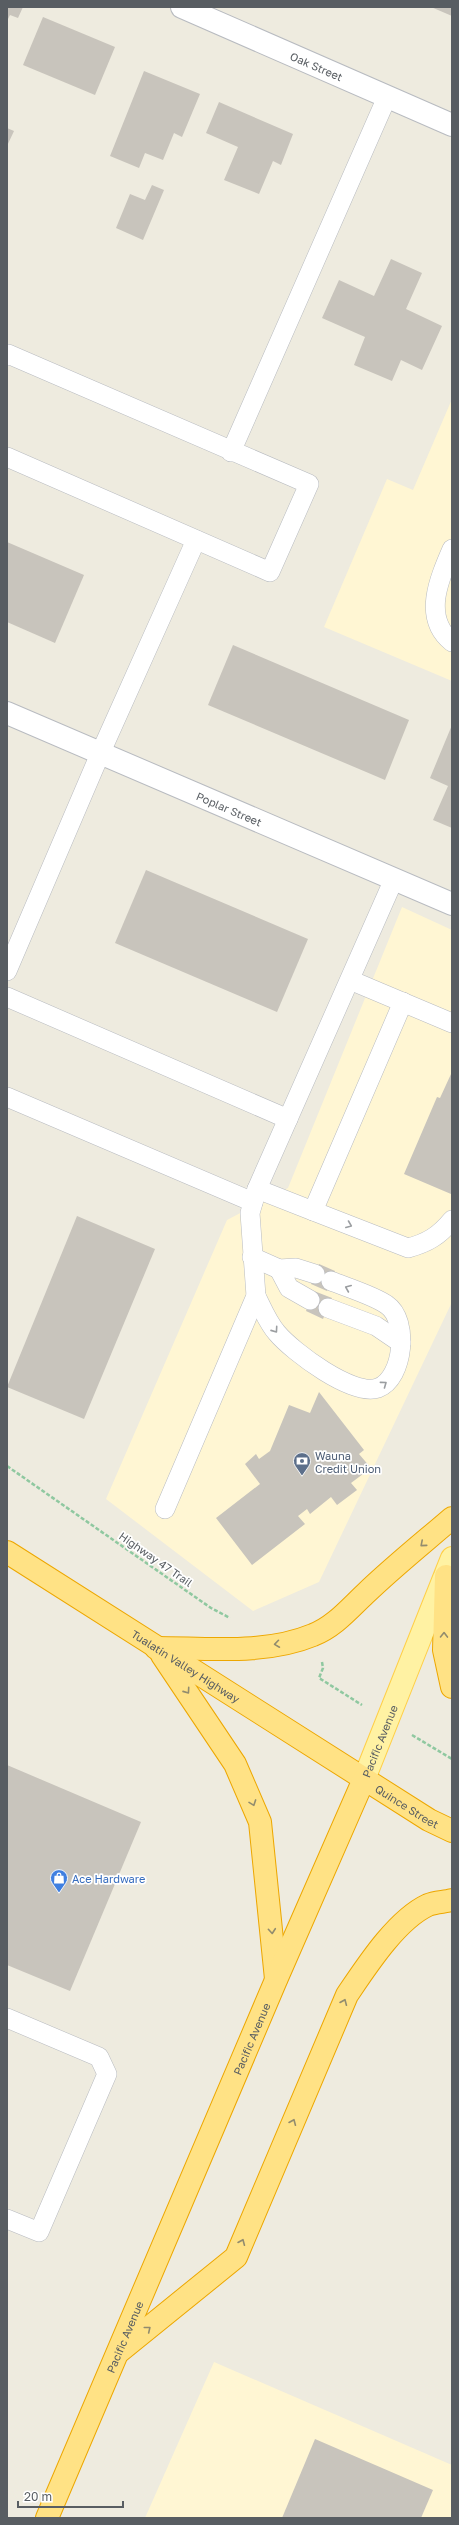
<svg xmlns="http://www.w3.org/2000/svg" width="459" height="2525" viewBox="0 0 459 2525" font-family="'Golos Text',sans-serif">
<rect width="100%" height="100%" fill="#eeebdf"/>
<g fill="#fff6d3">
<path d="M452 399V681L324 627 387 479 413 490Z"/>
<path d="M402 907 452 930V1302L319 1582 253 1611 106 1499 227 1220 288 1188Z"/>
<path d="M214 2362 452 2465V2518H145Z"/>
</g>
<g fill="#c8c4bc">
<path d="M7 7H23L18 18 10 15 7 21Z"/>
<path d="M431 7H452V16Z"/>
<path d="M43 17 115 47 95 95 23 65Z"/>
<path d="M144 71 200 94 182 137 174 133 163 160 145 153 139 168 110 156Z"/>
<path d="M219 102 293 134 281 165 273 161 259 194 224 180 238 147 206 133Z"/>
<path d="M7 128 14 131 7 146Z"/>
<path d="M152 185 164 190 143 240 116 228 130 194 145 200Z"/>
<path d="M391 259 422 273 406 309 442 326 422 370 401 360 392 381 354 365 365 337 322 318 339 280 374 296Z"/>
<path d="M7 542 84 575 55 643 7 622Z"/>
<path d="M233 645 409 720 385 780 208 705Z"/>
<path d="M452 725V828L433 820 448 786 430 778Z"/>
<path d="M146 870 308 939 277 1012 115 943Z"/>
<path d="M451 1074H452L451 1194 404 1174 437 1097 440 1098Z"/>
<path d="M77 1216 155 1249 84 1419 7 1387Z"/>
<path d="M319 1264 335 1271 327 1291 311 1284Z"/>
<path d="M314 1291 332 1298 323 1319 306 1311Z"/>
<path d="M319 1392 364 1450 359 1454 371 1468 351 1483 357 1490 337 1505 331 1497 310 1514 307 1509 298 1516 305 1524 252 1565 216 1518 260 1484 245 1464 256 1454 259 1459 270 1451 289 1405 310 1413Z"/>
<path d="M7 1765 141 1822 70 1991 7 1965Z"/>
<path d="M315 2439 433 2490 421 2518H282Z"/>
</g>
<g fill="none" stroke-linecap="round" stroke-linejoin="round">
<g stroke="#b8bbc0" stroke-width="20">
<g id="lane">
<path d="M7 356 8 354 309 484 270 572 7 457"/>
<path d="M231 452 387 97"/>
<path d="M452 549C439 579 422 618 452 642"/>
<path d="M7 971 100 754 196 540"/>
<path d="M350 980 452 1023"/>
<path d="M7 997 288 1119"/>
<path d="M7 1097 253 1202"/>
<path d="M257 1189 313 1211 403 1002"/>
<path d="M313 1211 408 1248C427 1243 439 1236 452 1220"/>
<path d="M252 1257 279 1269 296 1268 315 1274"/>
<path d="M279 1269 289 1288 310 1300"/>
<path d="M256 1296C262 1308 268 1323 277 1333 293 1352 353 1397 378 1388 404 1378 409 1320 387 1305 375 1296 346 1287 331 1281"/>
<path d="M328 1308 376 1326 401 1343"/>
<path d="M165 1509 256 1296 250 1213 257 1189 394 879"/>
<path d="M7 2018 99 2057 107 2074 39 2232 7 2219"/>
</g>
</g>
<g stroke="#b8bbc0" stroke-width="24">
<g id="street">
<path id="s1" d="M182 7 452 125"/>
<path id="s2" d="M7 713 452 904"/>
</g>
</g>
<g stroke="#ffcf47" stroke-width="24">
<g id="primary">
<path id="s3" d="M364 1779 452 1558"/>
</g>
</g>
<g stroke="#eda700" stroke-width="24">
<g id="highway">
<path id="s4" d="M7 1552 429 1820 452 1831"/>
<path d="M446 1576 444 1650 452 1687"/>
<path d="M156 1648C207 1648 265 1655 313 1635 334 1627 349 1609 365 1594 393 1567 423 1543 452 1518"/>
<path d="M162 1655 235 1764 260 1822 276 1979"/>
<path d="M120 2351 236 2257 347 1995C366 1967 396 1920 428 1905 435 1902 445 1902 452 1900"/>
<path id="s5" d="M47 2518 276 1980 364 1779"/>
</g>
</g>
<g stroke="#8fc8a0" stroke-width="2.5" stroke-dasharray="4 2" stroke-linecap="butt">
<path d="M7 1466 211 1608 230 1618"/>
<path d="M322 1662 323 1668 319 1678 362 1705"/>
<path d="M412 1735 452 1759"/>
</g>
<use href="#lane" stroke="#fff" stroke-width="19"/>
<use href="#street" stroke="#fff" stroke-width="22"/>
<use href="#primary" stroke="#fff2a3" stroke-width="22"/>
<use href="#highway" stroke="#ffe285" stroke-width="22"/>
</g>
<defs><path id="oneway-chevron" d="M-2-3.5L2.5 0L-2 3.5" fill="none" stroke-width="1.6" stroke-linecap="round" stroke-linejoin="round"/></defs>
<g stroke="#9b9ea1">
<use href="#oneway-chevron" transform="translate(349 1225) rotate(22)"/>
<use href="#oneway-chevron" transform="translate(348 1288) rotate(-157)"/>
<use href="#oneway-chevron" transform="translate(275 1330) rotate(55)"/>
<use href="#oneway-chevron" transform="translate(384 1384) rotate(-36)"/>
</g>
<g stroke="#928c6e">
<use href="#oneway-chevron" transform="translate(423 1544) rotate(139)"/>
<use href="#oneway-chevron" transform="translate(444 1635) rotate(-89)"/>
<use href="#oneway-chevron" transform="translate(277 1644) rotate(172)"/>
<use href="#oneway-chevron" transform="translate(187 1691) rotate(55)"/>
<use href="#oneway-chevron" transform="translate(253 1803) rotate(70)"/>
<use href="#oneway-chevron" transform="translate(272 1931) rotate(85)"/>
<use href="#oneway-chevron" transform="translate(344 2002) rotate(-67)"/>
<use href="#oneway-chevron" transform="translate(293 2122) rotate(-67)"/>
<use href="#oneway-chevron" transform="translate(242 2242) rotate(-67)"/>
<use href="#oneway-chevron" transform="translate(148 2329) rotate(-39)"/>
</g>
<defs>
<g id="bank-pin" transform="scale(0.9)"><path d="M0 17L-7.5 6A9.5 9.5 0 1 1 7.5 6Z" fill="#5c6f8a" stroke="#fff"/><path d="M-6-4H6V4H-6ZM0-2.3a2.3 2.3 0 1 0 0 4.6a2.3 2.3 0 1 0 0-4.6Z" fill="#fff"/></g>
<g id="shop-pin" transform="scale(0.9)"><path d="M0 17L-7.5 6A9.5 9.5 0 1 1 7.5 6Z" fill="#3f7fe0" stroke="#fff"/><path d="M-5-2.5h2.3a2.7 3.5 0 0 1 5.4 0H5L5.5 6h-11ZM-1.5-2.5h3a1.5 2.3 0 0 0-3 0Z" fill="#fff"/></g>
</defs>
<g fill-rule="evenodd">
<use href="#bank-pin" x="302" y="1461"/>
<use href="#shop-pin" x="59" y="1878"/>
</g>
<g text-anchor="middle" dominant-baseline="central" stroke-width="3.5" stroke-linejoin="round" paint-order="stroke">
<g font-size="11" fill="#585d62" stroke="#fff">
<text stroke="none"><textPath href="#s1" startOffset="147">Oak Street</textPath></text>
<text stroke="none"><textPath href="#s2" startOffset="242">Poplar Street</textPath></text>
<text transform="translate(156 1559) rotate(35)">Highway 47 Trail</text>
<text stroke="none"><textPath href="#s4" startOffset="212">Tualatin Valley Highway</textPath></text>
<text stroke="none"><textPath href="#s3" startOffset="41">Pacific Avenue</textPath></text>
<text stroke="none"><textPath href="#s4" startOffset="474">Quince Street</textPath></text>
<text stroke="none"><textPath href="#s5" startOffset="521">Pacific Avenue</textPath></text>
<text stroke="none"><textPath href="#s5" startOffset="197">Pacific Avenue</textPath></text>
</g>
<g font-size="11" fill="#4e5e75" stroke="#fff" text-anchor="start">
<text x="315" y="1455">Wauna<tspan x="315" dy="13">Credit Union</tspan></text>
</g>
<g font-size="11" fill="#366cbe" stroke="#fff" text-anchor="start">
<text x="72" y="1878">Ace Hardware</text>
</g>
</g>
<rect width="459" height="2525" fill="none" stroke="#585d62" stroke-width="16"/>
<path d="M18 2501v6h105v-6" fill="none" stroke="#585d62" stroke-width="2"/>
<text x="24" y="2501" font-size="12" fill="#585d62" stroke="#ffffff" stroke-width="3" paint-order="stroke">20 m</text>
</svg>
